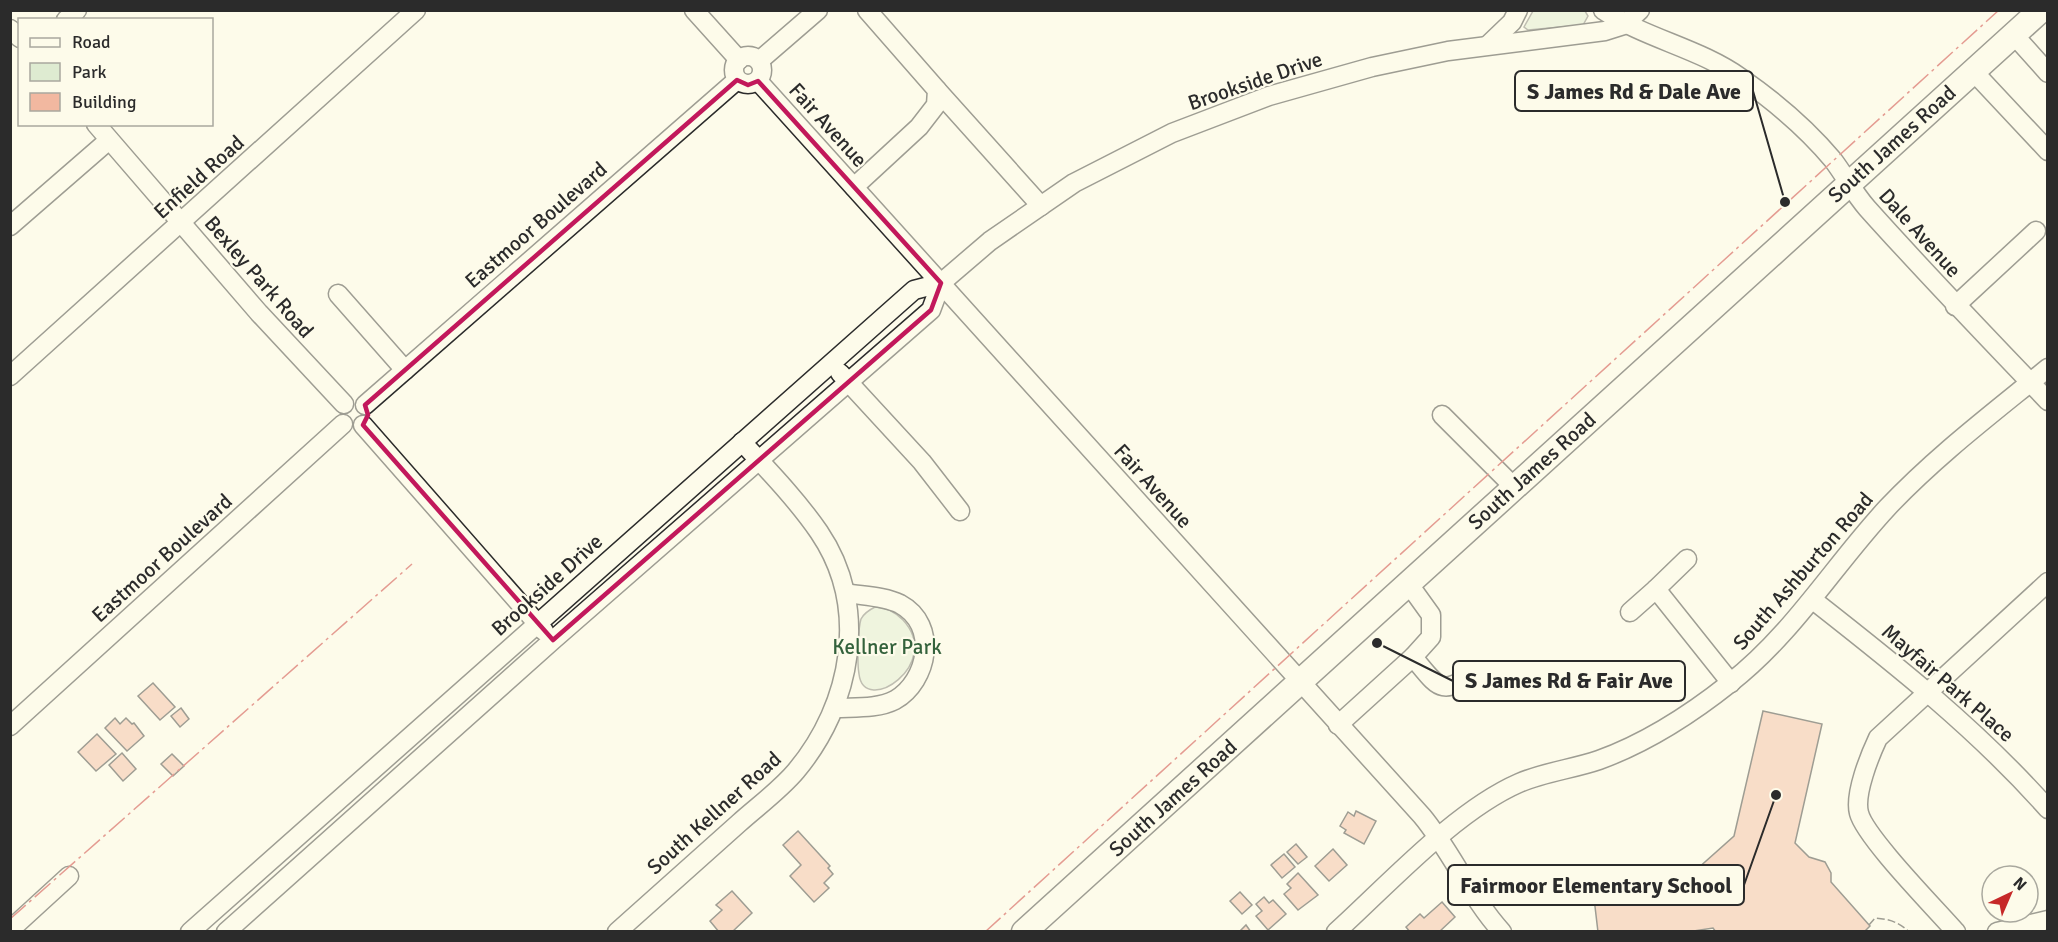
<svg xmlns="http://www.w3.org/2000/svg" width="2058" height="942" viewBox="0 0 2058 942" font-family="Signika,sans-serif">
<rect width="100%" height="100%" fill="#fdfbea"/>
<g fill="#deebd1" stroke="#74746e" stroke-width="1.5">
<path d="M1533 11H1585L1588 16 1583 25 1528 30 1524 27Z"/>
<path d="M875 607C886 607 895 612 903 620 944 664 864 717 859 674 857 664 858 628 861 619 864 613 869 610 875 607Z"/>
</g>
<g fill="#f2b8a0" stroke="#2b2b2b" stroke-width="1.5">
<path d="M153 683 175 707 160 720 138 696Z"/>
<path d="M181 708 189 719 180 727 171 716Z"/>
<path d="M1763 711 1822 724 1795 843 1809 857 1825 862 1831 873V882L1870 926 1864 932H1716L1713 928 1687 932H1598L1592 881 1697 869 1734 836Z"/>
<path d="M115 718 120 724 126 718 132 724 134 723 144 736 127 751 105 728Z"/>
<path d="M97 734 116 754 96 771 78 752Z"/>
<path d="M122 753 136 769 123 781 109 765Z"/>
<path d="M172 754 184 766 173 776 161 764Z"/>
<path d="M1356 811 1376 821 1364 844 1344 833 1346 830 1340 826 1348 812 1354 816Z"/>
<path d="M798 831 830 866 828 868 833 874 824 883 829 888 814 902 790 876 801 865 783 845Z"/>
<path d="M1296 844 1307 857 1298 864 1287 852Z"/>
<path d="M1333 849 1347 865 1329 881 1315 866Z"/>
<path d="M1284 854 1295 867 1282 878 1271 865Z"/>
<path d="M1298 873 1318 895 1298 910 1284 894 1291 888 1287 884Z"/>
<path d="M732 891 752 913 732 932H719L710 921 722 910 716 905Z"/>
<path d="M1240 892 1252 905 1242 914 1230 901Z"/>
<path d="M1264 897 1269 903 1273 900 1286 914 1268 930 1256 916 1262 911 1256 904Z"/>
<path d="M1442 902 1455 917 1439 932H1410L1406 927 1420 914 1424 918Z"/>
<path d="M1246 925 1251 932H1239Z"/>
</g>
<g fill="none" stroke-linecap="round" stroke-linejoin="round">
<g stroke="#2b2b2b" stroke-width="21">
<g id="minor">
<path d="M694 10 739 60"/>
<path d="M1603 10C1646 39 1699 48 1741 78 1774 101 1807 129 1833 160 1845 176 1854 193 1867 208 1926 274 1987 337 2048 401"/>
<path d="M66 20 77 10"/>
<path d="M10 29 20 38"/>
<path d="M2014 35 2048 73"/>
<path d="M1488 45 1512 22 1518 10"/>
<circle cx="748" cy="70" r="14"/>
<path d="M759 61 818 10"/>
<path d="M1973 71 2048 151"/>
<path d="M758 81 1422 816C1452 852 1470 897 1502 932"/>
<path d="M937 90 1041 206"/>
<path d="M96 124 259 313 344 404"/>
<path d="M854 187 919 127 936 105 937 90 867 10"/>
<path d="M10 226 109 140"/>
<path d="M338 294 405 370"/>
<path d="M1955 306 2036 231"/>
<path d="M840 373 922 462 960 511"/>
<path d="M10 376 416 10"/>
<path d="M365 405 737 80"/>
<path d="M1442 415 1514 487"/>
<path d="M363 425 544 631"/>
<path d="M1687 559 1656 589 1731 683"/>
<path d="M1813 600C1896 665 1977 729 2048 809"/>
<path d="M1630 612 1656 589"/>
<path d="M1413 657C1439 688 1440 697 1477 672"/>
<path d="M836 708C854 707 878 709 895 700 928 681 939 625 900 604 884 596 863 596 846 593"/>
<path d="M1338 725 1413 657 1431 637V615L1408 583"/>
<path d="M10 726 343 424"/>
<path d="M10 930 69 876"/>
<path d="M190 932 914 290 941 283 990 241 1074 183 1172 133 1269 96 1372 67 1448 51 1605 31 1624 25 1640 10"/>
<path d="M226 932 553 640 931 310 941 283"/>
<path d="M617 932C658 895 699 859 739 823 758 806 780 790 796 771 852 704 870 607 819 532 797 500 768 470 742 442"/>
<path d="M1336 932C1389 884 1455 811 1519 783 1544 772 1573 769 1599 760 1646 743 1691 714 1730 683 1793 634 1834 565 1887 508 1936 456 1993 413 2048 368"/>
<path d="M1956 932C1936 909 1865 837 1859 813 1854 794 1870 755 1878 738L2048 582"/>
<path d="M1997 932 2048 920"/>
</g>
</g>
<g stroke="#2b2b2b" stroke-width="27">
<path id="major" d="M1024 932 2041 10"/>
</g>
<use href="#minor" stroke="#fdfbea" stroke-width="18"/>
<use href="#major" stroke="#fdfbea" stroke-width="24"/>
<path stroke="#2b2b2b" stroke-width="1.5" stroke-dasharray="8 3" stroke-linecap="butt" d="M1869 925 1875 918C1889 919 1899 922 1909 932"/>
<g stroke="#c62828" stroke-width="1.5" stroke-dasharray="21 4.5 3 4.5" stroke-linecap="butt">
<path d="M10 919 412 564"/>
<path d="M985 932 1999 10"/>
</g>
</g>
<path d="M0 0H2058V942H0ZM737 80 748 85 758 81 941 283 931 310 553 640 363 425 368 415 365 405Z" fill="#fdfbea" fill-opacity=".55" fill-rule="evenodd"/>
<path fill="none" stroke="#c2185b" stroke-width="4.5" stroke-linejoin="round" d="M737 80 748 85 758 81 941 283 931 310 553 640 363 425 368 415 365 405Z"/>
<g text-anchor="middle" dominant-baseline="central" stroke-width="4.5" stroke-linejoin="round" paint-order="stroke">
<g font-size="21" fill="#2b2b2b" stroke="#fdfbea">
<text transform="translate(1255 81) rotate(-19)">Brookside Drive</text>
<text transform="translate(828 125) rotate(48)">Fair Avenue</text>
<text transform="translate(1892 144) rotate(-42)">South James Road</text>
<text transform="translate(199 177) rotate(-42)">Enfield Road</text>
<text transform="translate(536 225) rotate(-41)">Eastmoor Boulevard</text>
<text transform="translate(1920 233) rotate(48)">Dale Avenue</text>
<text transform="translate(259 277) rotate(49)">Bexley Park Road</text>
<text transform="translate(1532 471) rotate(-42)">South James Road</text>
<text transform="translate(1153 486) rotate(48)">Fair Avenue</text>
<text transform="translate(162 558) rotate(-42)">Eastmoor Boulevard</text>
<text transform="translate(1803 571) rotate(-49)">South Ashburton Road</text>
<text transform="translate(547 585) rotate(-42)">Brookside Drive</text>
<text transform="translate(1948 683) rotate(41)">Mayfair Park Place</text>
<text transform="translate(1173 798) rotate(-42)">South James Road</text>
<text transform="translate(714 813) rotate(-42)">South Kellner Road</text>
</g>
<g font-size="21" fill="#34623c" stroke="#fdfbea">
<text x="887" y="647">Kellner Park</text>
</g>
</g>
<path fill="none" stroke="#2b2b2b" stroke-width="2" d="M1785 202L1753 91M1377 643L1453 681M1776 795L1744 885"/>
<g fill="#2b2b2b" stroke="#fdfbea" stroke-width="2">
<circle cx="1785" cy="202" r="6"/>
<circle cx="1377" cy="643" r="6"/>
<circle cx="1776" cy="795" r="6"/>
</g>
<g fill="#fdfbea" stroke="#2b2b2b" stroke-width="2">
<rect x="1515" y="71" width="238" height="40" rx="6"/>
<rect x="1453" y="661" width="232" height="40" rx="6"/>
<rect x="1448" y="865" width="296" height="40" rx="6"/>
</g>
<g font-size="22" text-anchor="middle" font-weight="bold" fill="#2b2b2b">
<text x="1634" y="99">S James Rd &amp; Dale Ave</text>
<text x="1569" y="688">S James Rd &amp; Fair Ave</text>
<text x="1596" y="893">Fairmoor Elementary School</text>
</g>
<rect width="2058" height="942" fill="none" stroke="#2b2b2b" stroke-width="24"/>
<rect x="18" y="18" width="195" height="108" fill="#fdfbea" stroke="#a9a89e" stroke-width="1.5"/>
<rect x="30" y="38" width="30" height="9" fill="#fdfbea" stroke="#a9a89e" stroke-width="1.5"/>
<text x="72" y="48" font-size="18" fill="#2b2b2b">Road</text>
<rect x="30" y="63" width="30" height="18" fill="#deebd1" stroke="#a9a89e" stroke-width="1.5"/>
<text x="72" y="78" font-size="18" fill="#2b2b2b">Park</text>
<rect x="30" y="93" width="30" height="18" fill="#f2b8a0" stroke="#a9a89e" stroke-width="1.5"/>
<text x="72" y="108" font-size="18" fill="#2b2b2b">Building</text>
<g transform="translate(2010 894) rotate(44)"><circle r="28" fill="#fdfbea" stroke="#a9a89e" stroke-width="1.5"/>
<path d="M0-4.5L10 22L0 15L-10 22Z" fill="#c62828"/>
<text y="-9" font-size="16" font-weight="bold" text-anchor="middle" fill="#2b2b2b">N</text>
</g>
</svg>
